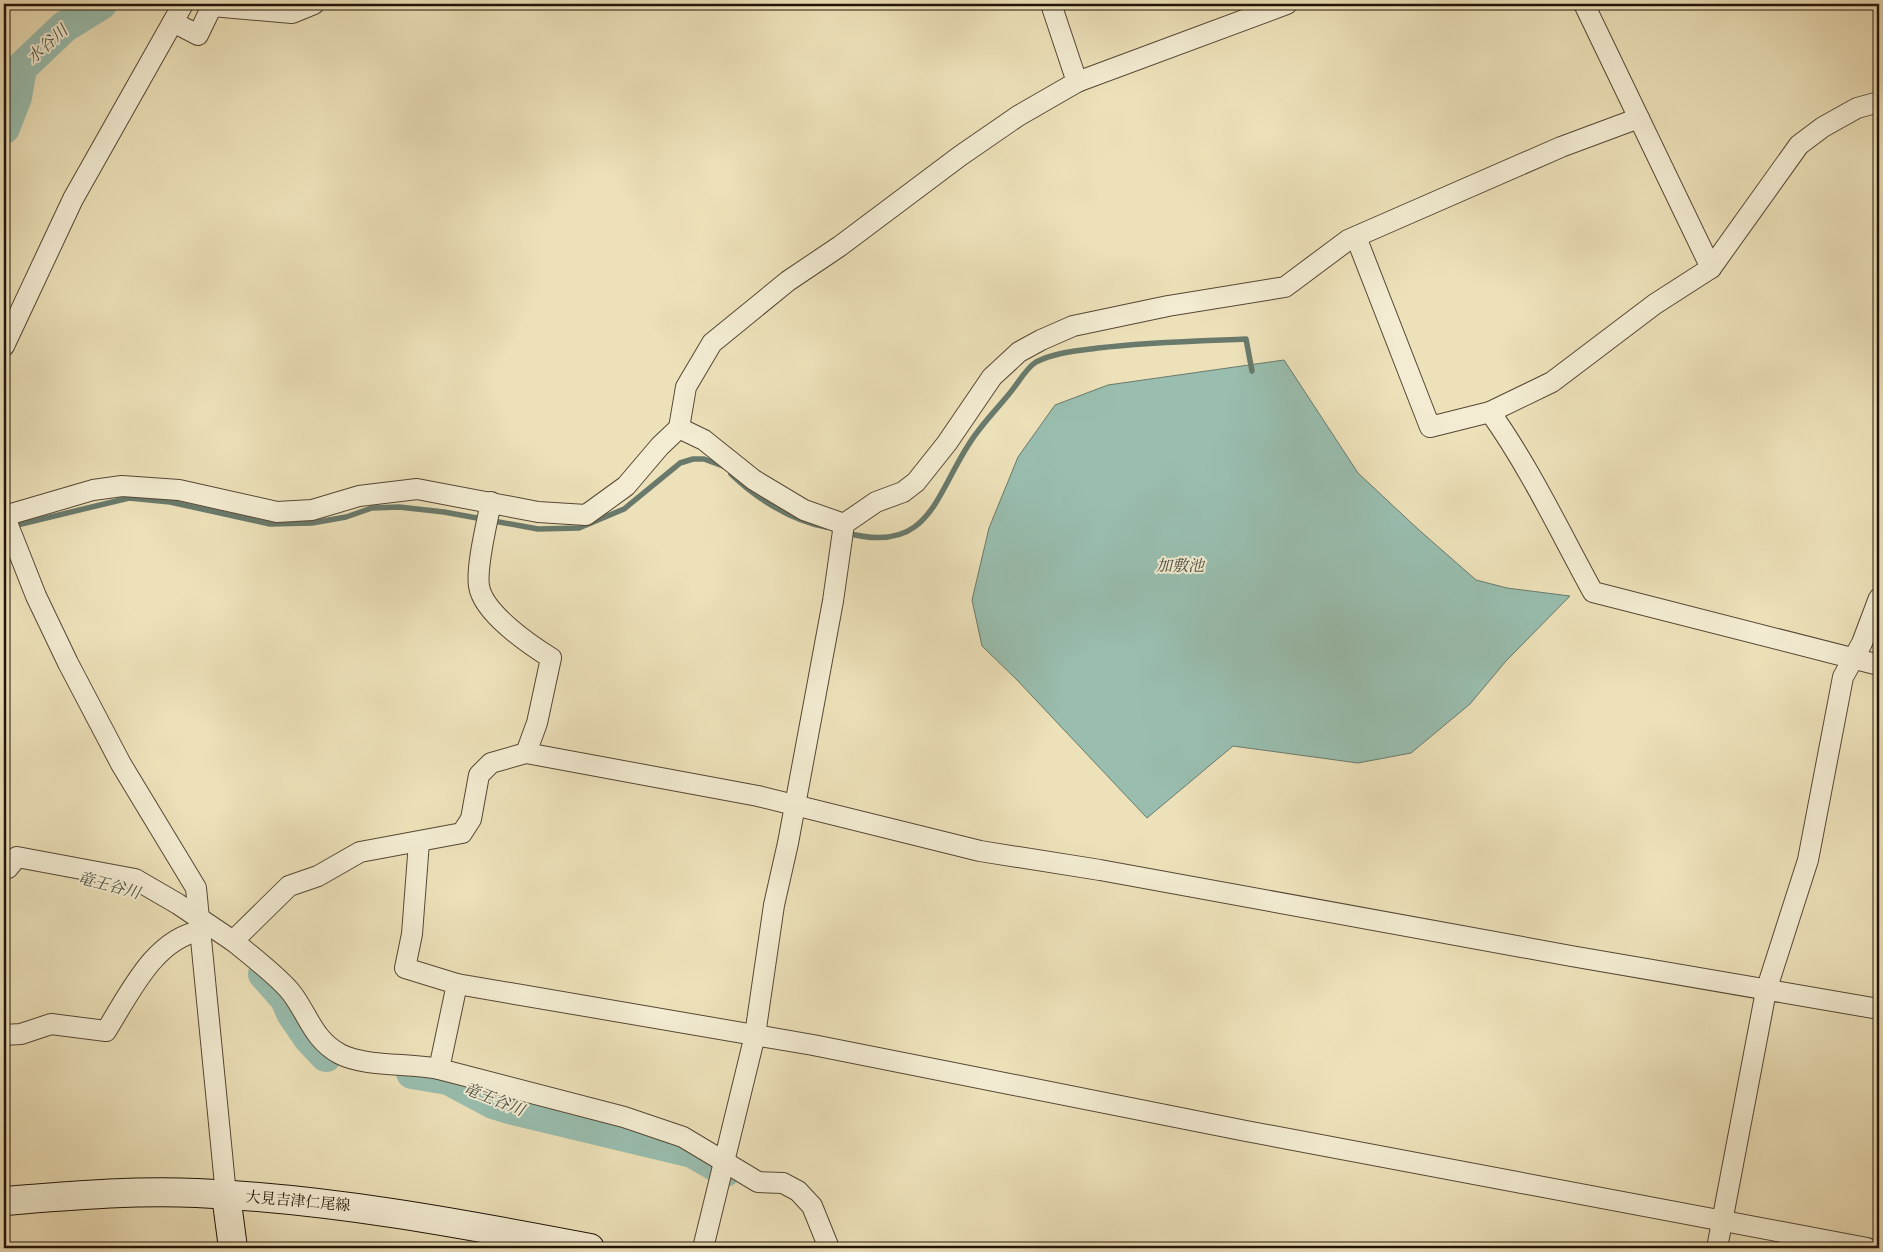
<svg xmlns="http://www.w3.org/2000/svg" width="1883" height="1252" viewBox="0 0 1883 1252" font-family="'IM FELL Great Primer','Noto Serif JP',serif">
<rect width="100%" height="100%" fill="#ede1b9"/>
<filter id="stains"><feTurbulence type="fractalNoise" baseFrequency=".004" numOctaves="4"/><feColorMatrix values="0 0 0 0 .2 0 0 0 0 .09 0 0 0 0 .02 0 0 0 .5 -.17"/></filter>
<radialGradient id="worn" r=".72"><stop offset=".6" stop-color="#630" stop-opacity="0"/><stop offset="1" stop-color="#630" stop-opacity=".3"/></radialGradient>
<path fill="#99beaf" stroke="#697a6c" d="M1284 360 1358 473 1419 530 1476 580 1507 588 1570 596 1506 661 1470 704 1411 753 1358 763 1233 746 1147 818 1017 680 982 646 972 600 989 528 1018 457 1055 405 1108 385Z"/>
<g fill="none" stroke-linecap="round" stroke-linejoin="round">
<g stroke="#697a6c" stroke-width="5.5">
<path d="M731 474C756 498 791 521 826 527"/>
<path d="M13 526 129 498 170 502 270 524 312 523 346 517 372 508 399 507 444 512 538 529 579 528 624 509 680 463 693 459H704L723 466"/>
<path d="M847 533C929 555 935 496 969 444 980 426 996 410 1009 394 1017 385 1026 368 1036 362 1056 352 1077 351 1098 348 1147 342 1196 341 1246 339L1252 371"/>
</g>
<g stroke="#99beaf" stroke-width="32">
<path d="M4 128 16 97 21 68 64 27 101 4"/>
<path d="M264 974 286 999 292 1013 309 1038 326 1056"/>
<path d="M412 1073 448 1079 493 1103 509 1108 692 1152 725 1171"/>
</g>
<g stroke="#554734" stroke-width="22">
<g id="street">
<path d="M1051 4 1077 82"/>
<path d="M1584 4 1711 268"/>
<path d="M173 22 198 35 212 6 292 13 314 4"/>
<path d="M1356 237 1430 427 1490 412 1552 382 1655 304 1711 268 1799 145 1823 127 1857 108 1879 102"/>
<path d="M4 346 73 199 183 4"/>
<path d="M1490 412C1530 468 1560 532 1593 592L1879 665"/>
<path d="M679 428 704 440 754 480 804 510 844 524"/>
<path d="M491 502C487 523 476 566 479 586 483 613 530 645 551 658L537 723 526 753"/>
<path d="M4 515 36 596 68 663 121 764 196 888 226 1195"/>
<path d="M4 516 93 490 122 486 179 490 277 512 312 510 359 496 417 489 538 512 586 515 626 486 660 446 679 428 686 387 712 343 788 281 840 246 960 156 1018 116 1077 82 1287 4"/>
<path d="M419 842 412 934 405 968 457 984 813 1045 1246 1131 1867 1248"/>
<path d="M4 867 8 868 17 857 135 879 178 904 233 941 289 886 318 876 360 852 462 833 471 819 479 775 491 763 526 753 758 796 980 851 1100 870 1571 956 1879 1009"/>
<path d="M233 941C249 954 283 980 293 995 309 1017 314 1040 340 1054 365 1067 410 1063 439 1069"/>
<path d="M457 984 439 1069 624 1117 683 1137 758 1182 783 1183 798 1191 812 1206 829 1248"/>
<path d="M4 1035 21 1034 51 1024 106 1031C129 995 154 939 200 931"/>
<path d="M703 1248 755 1035 774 905 788 843 833 601 844 524 876 502 903 492 916 482 947 443 992 377 1019 352 1041 340 1073 326 1168 306 1285 287 1348 240 1561 147 1639 118"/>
<path d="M1717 1248 1766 991 1808 860 1843 677 1862 643 1879 598"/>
</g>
</g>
<g stroke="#221408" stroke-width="30">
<g id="secondary">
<path d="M226 1195 233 1248"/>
<path d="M4 1201C68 1196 132 1190 197 1193 330 1199 459 1223 590 1248"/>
</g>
</g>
<use href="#street" stroke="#f3ecd2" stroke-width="20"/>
<use href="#secondary" stroke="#f3ecd2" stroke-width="28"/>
</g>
<g text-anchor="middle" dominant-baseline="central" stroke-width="4" stroke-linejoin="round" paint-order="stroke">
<g font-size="15" fill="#221408" stroke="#f3ecd2">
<text transform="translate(298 1201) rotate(5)">大見吉津仁尾線</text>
</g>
<g font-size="16" font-style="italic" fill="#4c5042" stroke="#f3ecd2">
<text transform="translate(47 44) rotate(-42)">水谷川</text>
<text x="1180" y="565">加敷池</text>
<text transform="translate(109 885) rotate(15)">竜王谷川</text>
<text transform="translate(494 1099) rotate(22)">竜王谷川</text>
</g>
</g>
<rect width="1883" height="1252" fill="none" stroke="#ede1b9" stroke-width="20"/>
<rect x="5" y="5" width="1873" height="1242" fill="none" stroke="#221408" stroke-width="2.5"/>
<rect x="10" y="10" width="1863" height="1232" fill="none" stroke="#221408"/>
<rect width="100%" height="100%" filter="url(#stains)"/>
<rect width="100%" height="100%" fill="url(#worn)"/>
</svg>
